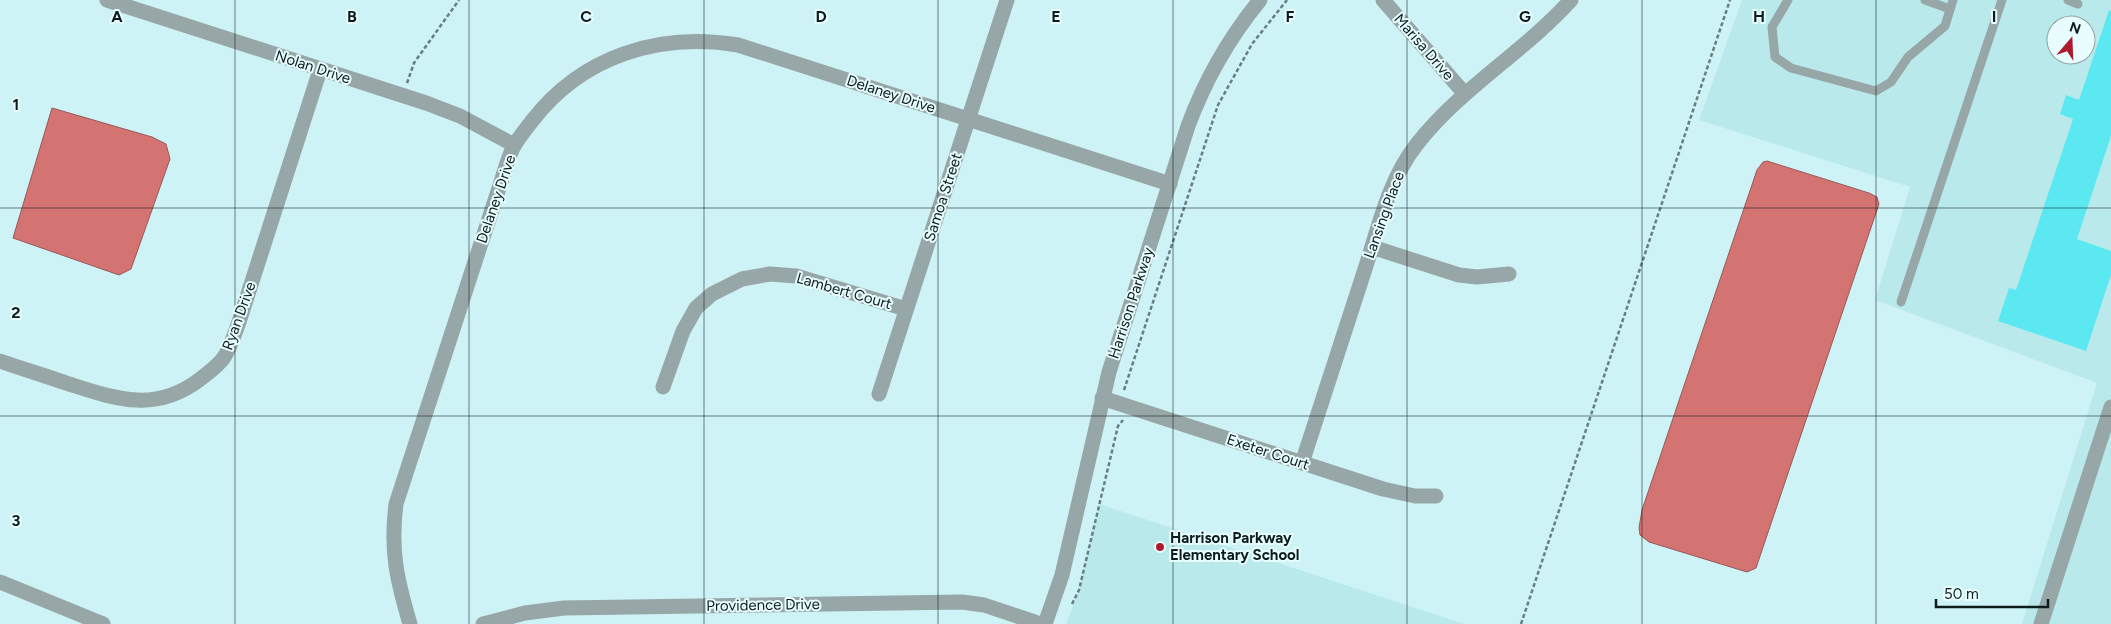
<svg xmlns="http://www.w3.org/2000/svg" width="2111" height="624" viewBox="0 0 2111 624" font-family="Figtree,sans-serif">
<rect width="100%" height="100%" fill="#cef3f6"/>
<g fill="#bae9ec" fill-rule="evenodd">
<path d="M1742 0H2111V624H2022L2097 383 1875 300 1910 187 1699 120ZM2056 25H2086V55H2056Z"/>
<path d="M1099 504 1464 624H1066L1079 590Z"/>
</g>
<g fill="#d37372" stroke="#985958">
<path d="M52 108 152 137 166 144 170 159 131 269 119 275 13 238Z"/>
<path d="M1767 161 1869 193 1877 197 1879 204 1756 568 1747 572 1649 542 1640 535 1639 528 1642 510 1757 170 1763 162Z"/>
</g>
<path fill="#5be8f1" d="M2109 10 2111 11V136L2077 239 2111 251V275L2086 351 1998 321 2009 288 2016 290 2073 119 2060 114 2066 95 2079 100Z"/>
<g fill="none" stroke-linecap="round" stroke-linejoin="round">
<g stroke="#677f80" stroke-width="2.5" stroke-dasharray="4 2.5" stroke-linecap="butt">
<path d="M407 83 414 63 459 0"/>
<path d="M1124 390 1218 105 1252 44 1287 0"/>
<path d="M1072 604 1079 590 1118 426 1123 420"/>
<path d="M1521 624 1730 0"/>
</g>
<g stroke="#97a6a7" stroke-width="9">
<path d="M1788 0 1772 27 1775 57 1791 68 1876 91 1891 82 1908 57 1945 26 1953 0"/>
<path d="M1925 0 1950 9"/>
<path d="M2068 0 2078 4"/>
<path d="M1901 302 2002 0"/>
</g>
<g stroke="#97a6a7" stroke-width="15">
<path d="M107 0 426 103 460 116 514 145"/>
<path d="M1383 0 1465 94"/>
<path d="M1372 247 1459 275 1477 277 1509 274"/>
<path d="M0 361C23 369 46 376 69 384 116 399 155 413 199 380 207 374 215 368 222 360 230 350 234 335 239 322L320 70"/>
<path d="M663 387 683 331 696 308 712 294 742 279 770 274 796 276 906 309"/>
<path d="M879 394 1007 0"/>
<path d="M1102 398 1383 489 1415 496H1436"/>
<path d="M1302 463C1323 398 1344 333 1365 269 1379 226 1389 179 1417 144 1461 88 1524 52 1571 0"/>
<path d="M0 582 103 624"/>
<path d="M410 624C397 580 390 551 396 504L501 182C505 170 508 157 514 146 519 137 526 129 532 121 582 56 659 32 738 45L1170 184"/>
<path d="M483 624 525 613 564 608 962 602 984 605 1041 624"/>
<path d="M1045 624 1062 575 1109 372 1188 126C1205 80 1229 38 1260 0"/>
</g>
<path stroke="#97a6a7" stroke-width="15" d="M2041 624 2111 407"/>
</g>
<path fill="none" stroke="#0f1c1d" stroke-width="1" stroke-opacity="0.55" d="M235 0V624M469 0V624M704 0V624M938 0V624M1173 0V624M1407 0V624M1642 0V624M1876 0V624M0 208H2111M0 416H2111"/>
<circle fill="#ae1a2e" stroke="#e7fdff" stroke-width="2" cx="1160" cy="547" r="5"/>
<g text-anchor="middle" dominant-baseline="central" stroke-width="4" stroke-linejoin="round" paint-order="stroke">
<g font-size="15" fill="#0f1c1d" stroke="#e7fdff">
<text transform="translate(1424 47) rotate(49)">Marisa Drive</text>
<text transform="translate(313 67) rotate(18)">Nolan Drive</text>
<text transform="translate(891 94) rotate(18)">Delaney Drive</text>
<text transform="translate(943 197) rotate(-72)">Samoa Street</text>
<text transform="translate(496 199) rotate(-71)">Delaney Drive</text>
<text transform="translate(1384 215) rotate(-70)">Lansing Place</text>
<text transform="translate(844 291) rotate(16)">Lambert Court</text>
<text transform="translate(1131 303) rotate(-72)">Harrison Parkway</text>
<text transform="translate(239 316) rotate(-70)">Ryan Drive</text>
<text transform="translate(1268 452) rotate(18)">Exeter Court</text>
<text transform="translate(763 605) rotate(-1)">Providence Drive</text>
</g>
<g font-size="15" font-weight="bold" fill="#0f1c1d" stroke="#e7fdff" text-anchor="start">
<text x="1170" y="538">Harrison Parkway<tspan x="1170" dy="17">Elementary School</tspan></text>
</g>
</g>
<g font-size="16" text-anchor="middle" font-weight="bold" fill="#0f1c1d" stroke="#e7fdff" stroke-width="4" stroke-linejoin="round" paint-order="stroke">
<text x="117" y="22">A</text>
<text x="352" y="22">B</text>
<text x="586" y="22">C</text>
<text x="821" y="22">D</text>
<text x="1056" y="22">E</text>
<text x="1290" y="22">F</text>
<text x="1525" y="22">G</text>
<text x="1759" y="22">H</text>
<text x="1994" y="22">I</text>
<text x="16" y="110">1</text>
<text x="16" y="318">2</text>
<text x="16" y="526">3</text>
</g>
<g transform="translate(2071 40) rotate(19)"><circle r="24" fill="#e7fdff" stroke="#91a3a5"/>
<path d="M0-4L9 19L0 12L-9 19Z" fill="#ae1a2e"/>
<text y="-8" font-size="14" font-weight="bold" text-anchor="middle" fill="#0f1c1d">N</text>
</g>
<path d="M1936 599v8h112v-8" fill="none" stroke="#0f1c1d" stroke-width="2.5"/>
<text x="1944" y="599" font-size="15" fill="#0f1c1d" stroke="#e7fdff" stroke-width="4" paint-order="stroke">50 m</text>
</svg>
